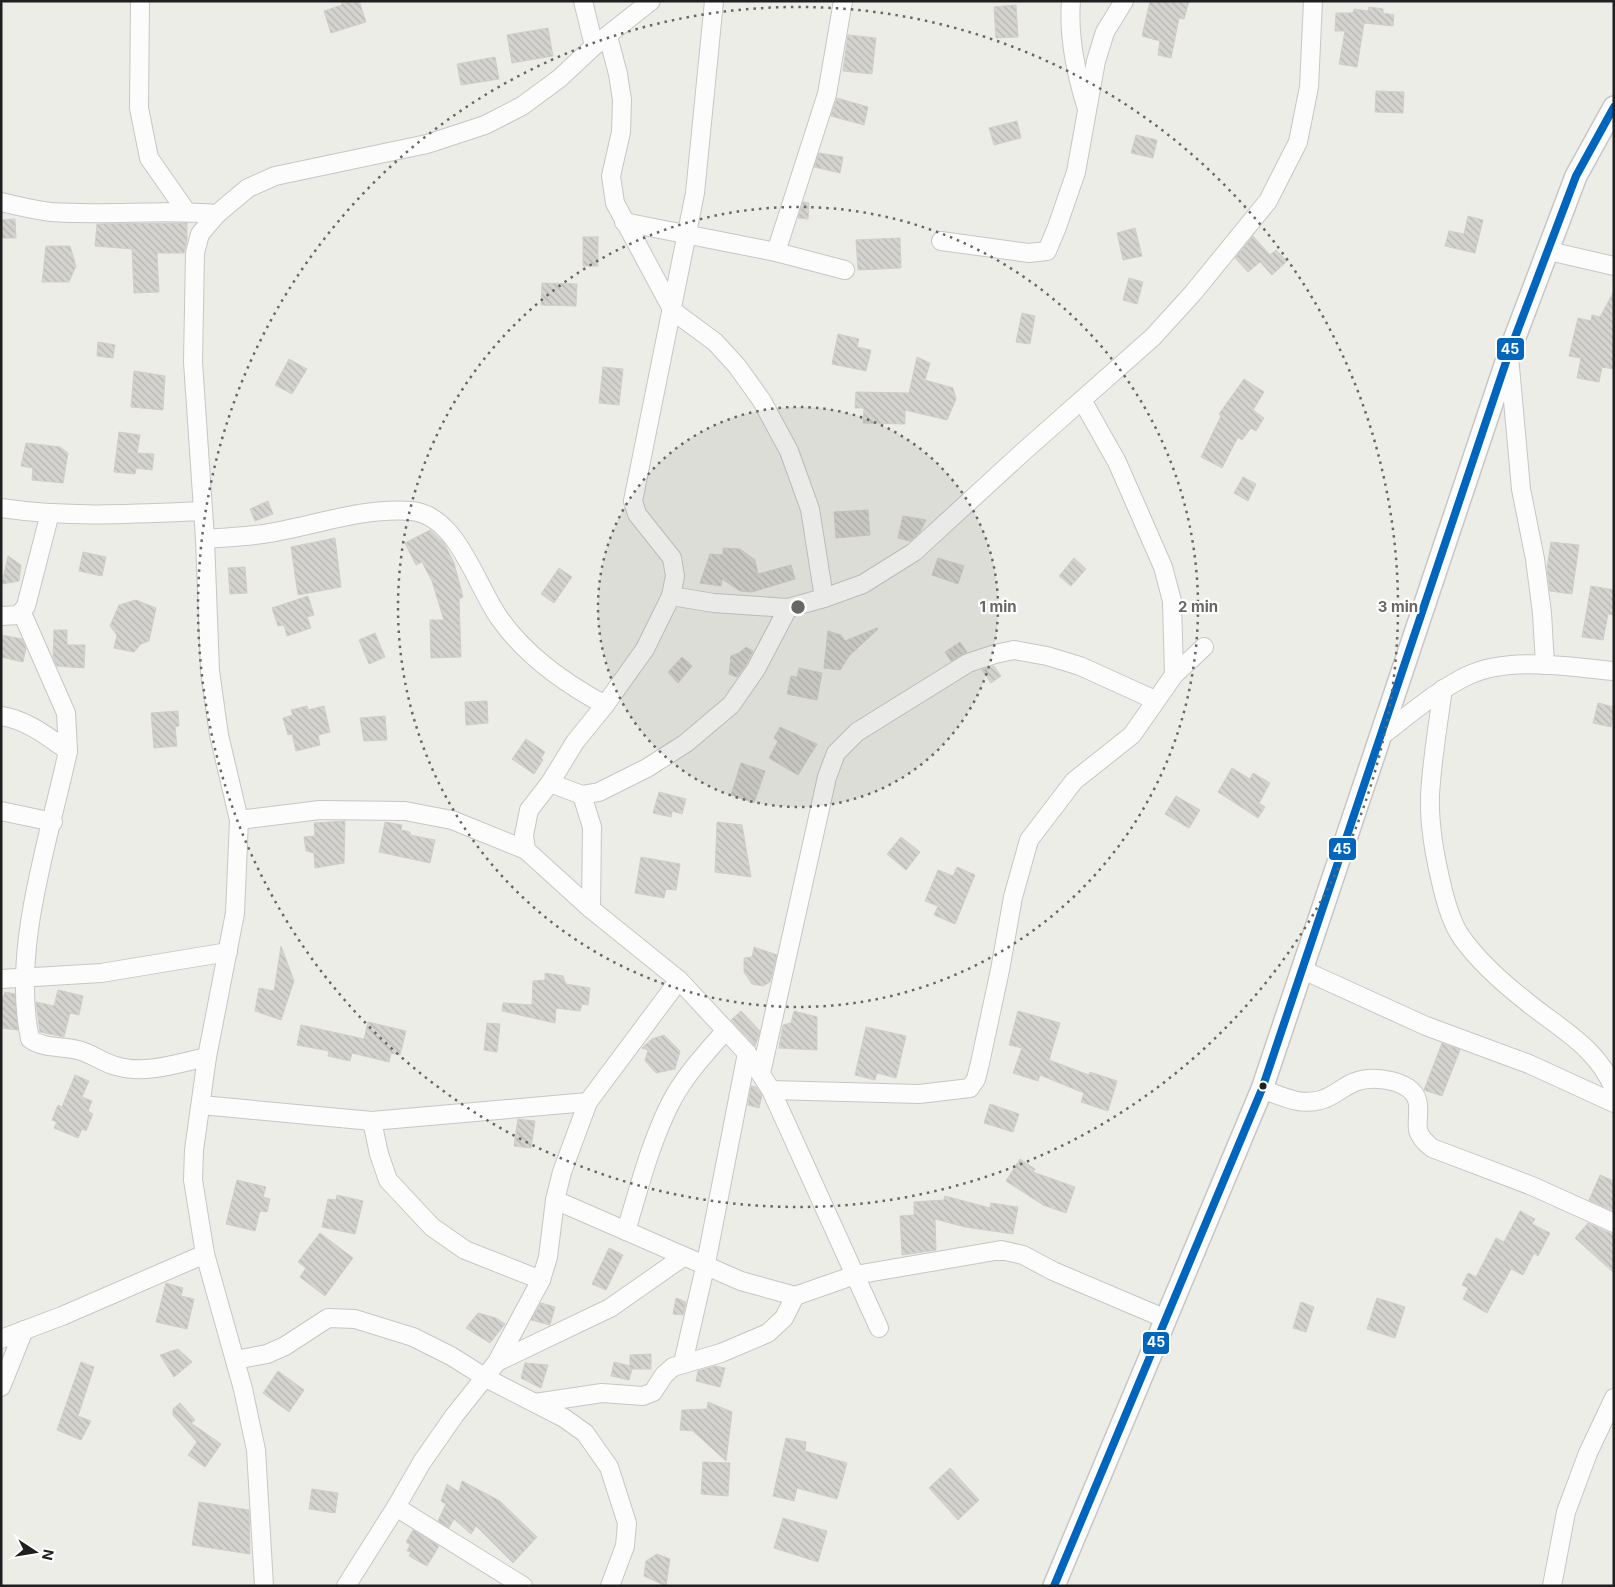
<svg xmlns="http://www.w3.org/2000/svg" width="1615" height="1587" viewBox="0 0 1615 1587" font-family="Inter,sans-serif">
<defs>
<pattern id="building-back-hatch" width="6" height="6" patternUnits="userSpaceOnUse" patternTransform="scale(1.25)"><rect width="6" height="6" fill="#d4d3cf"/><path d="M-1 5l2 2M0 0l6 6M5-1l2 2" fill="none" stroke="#b6b5b1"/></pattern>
</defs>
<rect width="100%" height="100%" fill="#edede8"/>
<g fill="url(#building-back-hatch)" stroke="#d0cec9">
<path d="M341 1H359L366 22 331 33 324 11 342 5Z"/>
<path d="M1150 1H1189L1184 19 1179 18 1171 58 1158 55 1160 41 1142 36Z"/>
<path d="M1016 5 1018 37 996 38 994 7Z"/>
<path d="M1369 7 1383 9V13L1394 15 1393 26 1364 23 1357 67 1339 64 1345 31H1335L1336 13H1353L1354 9 1368 11Z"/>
<path d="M548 28 553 56 512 63 507 35Z"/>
<path d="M848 35 876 38 872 74 843 71Z"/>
<path d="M495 57 499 79 461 85 457 64Z"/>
<path d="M1376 91 1404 92 1403 113 1375 112Z"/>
<path d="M837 98 868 107 864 125 831 116Z"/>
<path d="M1017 121 1021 138 994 145 989 128Z"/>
<path d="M1136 135 1157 140 1153 158 1131 153Z"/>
<path d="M819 153 843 157 840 173 814 167Z"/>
<path d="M803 202 809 203 808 219 798 218Z"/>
<path d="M1468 216 1483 220 1475 253 1445 246 1449 231 1464 234Z"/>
<path d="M15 219 16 238H2L1 220Z"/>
<path d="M187 223V240L184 253H157L159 292 134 293 132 249 95 246 97 224Z"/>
<path d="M1135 228 1142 256 1123 260 1117 233Z"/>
<path d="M1253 236 1270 255 1276 250 1287 261 1272 275 1260 262 1248 272 1235 258Z"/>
<rect x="583" y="237" width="15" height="29"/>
<path d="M900 238 901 268 858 270 856 240Z"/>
<path d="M46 246H70L76 266 69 282H42Z"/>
<path d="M1129 278 1143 282 1137 304 1123 300Z"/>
<path d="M542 283 577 284 576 306 541 305Z"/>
<path d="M1614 291V369L1602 367 1599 382 1577 378 1581 358 1569 356 1578 318 1591 321 1592 315 1600 317Z"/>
<path d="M1022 313 1035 316 1030 344 1016 342Z"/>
<path d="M838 334 859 339 857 347 871 350 866 371 832 364Z"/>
<path d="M98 342 115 345 113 358 97 356Z"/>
<path d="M917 357 930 363 925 380 953 388 956 399 947 420 905 410V424L863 423 864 408H855L856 392 909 393Z"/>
<path d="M289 359 307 369 292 394 275 385Z"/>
<path d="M603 367 623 369 619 405 599 403Z"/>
<path d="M134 371 165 376 163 410 131 407Z"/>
<path d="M1244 379 1264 392 1253 410 1264 418 1256 431 1251 428 1242 440 1238 437 1222 468 1201 457 1221 416 1219 414Z"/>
<path d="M119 432 140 435 137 453 154 454 152 470 136 468 135 474 114 472Z"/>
<path d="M26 443 60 447 68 453 63 483 32 480 33 468 21 466Z"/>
<path d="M1243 477 1256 484 1248 501 1234 493Z"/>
<path d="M268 501 273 514 255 521 250 509Z"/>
<path d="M868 510 870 535 836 538 834 512Z"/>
<path d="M903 516 926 520 920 532 910 541 898 538Z"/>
<path d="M430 530 444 543 454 563 463 597 459 599 461 657 431 658 430 620H444L432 581 422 562 416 565 405 543Z"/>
<path d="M335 538 341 587 298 595 291 547Z"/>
<path d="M1551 542 1579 545 1572 594 1550 591 1547 568Z"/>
<path d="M723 548 740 549 755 560 758 574 791 565 795 579 752 592 740 591 722 579 721 586 700 583 710 554 723 555Z"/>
<path d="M83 552 106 557 102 576 79 571Z"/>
<path d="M8 556 21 565 19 581 2 584Z"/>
<path d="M938 558 964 566 958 584 932 575Z"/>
<path d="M1074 558 1086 569 1071 586 1059 576Z"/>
<path d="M245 567 247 593 230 594 228 568Z"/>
<path d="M559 568 572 577 554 603 541 594Z"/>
<path d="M1591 586 1614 590V615L1608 614 1603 640 1582 637Z"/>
<path d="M308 596 314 615 307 617 311 628 287 636 284 625 278 626 272 608Z"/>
<path d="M136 600 156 608 149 641 141 644 134 652 114 648 117 635 110 626 119 605Z"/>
<path d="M877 628 878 629 849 656 840 670 824 668 828 631 841 635 845 641Z"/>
<path d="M54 630H67V645H85L84 668 57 666 53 657Z"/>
<path d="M375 633 385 657 369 664 359 640Z"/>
<path d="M1 635 22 639 26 648 23 662 1 657Z"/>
<path d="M960 642 967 652 951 661 945 652Z"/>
<path d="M746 647 753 651 747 663 737 677 729 674 731 656 739 653Z"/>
<path d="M682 657 692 666 678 683 668 672Z"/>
<path d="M994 666 1001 676 991 683 982 670Z"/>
<path d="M799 668 822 673 817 700 787 694 791 676 797 677Z"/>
<path d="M487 701 488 723 466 725 465 702Z"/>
<path d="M1598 703 1614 707 1611 727 1593 723Z"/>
<path d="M307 706 308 710 324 706 330 732 318 735 320 745 296 751 292 734 288 735 283 718 293 715 291 710Z"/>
<path d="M178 711 179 726 175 727 177 746 154 748 151 713Z"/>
<path d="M385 716 387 740 364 741 360 718Z"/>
<path d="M780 727 817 744 798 775 769 758 778 741 774 738Z"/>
<path d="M526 739 545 752 541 758 543 760 534 774 512 759Z"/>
<path d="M741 763 765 771 754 803 731 795Z"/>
<path d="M1232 768 1250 779 1253 773 1270 783 1259 803 1265 807 1258 818 1218 792Z"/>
<path d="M659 792 686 799 682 814 672 811 671 817 653 813Z"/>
<path d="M1176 796 1200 810 1189 828 1165 814Z"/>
<path d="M345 821 344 863 315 868 314 853 306 851 304 837 315 836 314 823Z"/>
<path d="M385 822 402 825 401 830 410 832V835L435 840 430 863 379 852Z"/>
<path d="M717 822 742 825 751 877 715 872Z"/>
<path d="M901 837 920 852 906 870 887 854Z"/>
<path d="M641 857 680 864 676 890 666 889 664 898 635 893Z"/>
<path d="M957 867 975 875 955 924 934 915 938 906 925 901 938 870 953 876Z"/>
<path d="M281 946 294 981 281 1020 255 1011 259 988 274 991Z"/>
<path d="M754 947 777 955 770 982 763 986 752 984 744 972V958L752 957Z"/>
<path d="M545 973 563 976 566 984 590 988 588 1005 582 1004 580 1011 556 1008 555 1023 502 1011 503 1003 532 1005 533 981 545 980Z"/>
<path d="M58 990 83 996 79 1015 70 1013 64 1037 40 1032 36 1002 54 1006Z"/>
<path d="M5 992 15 994 18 1030 1 1028V997L3 998Z"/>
<path d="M741 1011 760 1031 755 1046 731 1020Z"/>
<path d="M794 1011 817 1017V1050L779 1048 783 1025 791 1023Z"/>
<path d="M1018 1011 1060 1023 1049 1060 1089 1075 1090 1072 1117 1081 1108 1111 1081 1102 1084 1093 1040 1075 1038 1081 1013 1073 1022 1048 1009 1045Z"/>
<path d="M368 1022 406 1031 400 1055 391 1053 389 1062 352 1053 350 1061 328 1056 329 1051 297 1045 301 1025 364 1039Z"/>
<path d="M487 1023 500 1024 497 1052 484 1050Z"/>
<path d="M866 1027 906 1036 896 1078 877 1073 875 1080 855 1075Z"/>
<path d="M664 1035 680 1051 675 1069 656 1073 645 1061 648 1050 642 1048 652 1039Z"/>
<path d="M1442 1043 1460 1050 1442 1096 1424 1090Z"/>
<path d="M75 1075 89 1081 82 1097 92 1101 88 1111 93 1114 86 1131 82 1129 78 1138 54 1128 57 1122 52 1120 58 1105 62 1107Z"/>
<path d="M751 1086 756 1087 762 1095 759 1108 748 1105Z"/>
<path d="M990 1104 1019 1114 1013 1132 984 1123Z"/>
<path d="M518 1119 535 1121 531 1148 514 1146Z"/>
<path d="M1020 1159 1035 1169 1033 1172 1075 1187 1066 1213 1043 1205 1006 1181Z"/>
<path d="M1600 1175 1614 1181 1613 1211 1589 1200Z"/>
<path d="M237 1180 266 1187 263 1197 270 1199 267 1212 260 1211 255 1231 226 1224Z"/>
<path d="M337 1195 363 1201 355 1234 322 1227 328 1199 336 1200Z"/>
<path d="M945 1196 990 1208 991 1203 1018 1207 1013 1234 965 1227 935 1219 936 1250 902 1255 900 1216 914 1215V1202L944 1200Z"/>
<path d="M1520 1211 1535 1219 1532 1224 1550 1233 1538 1256 1534 1253 1523 1275 1511 1269 1487 1313 1463 1299 1468 1288 1462 1285 1468 1273 1476 1277 1496 1238 1504 1242Z"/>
<path d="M1588 1223 1614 1235V1273L1575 1238Z"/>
<path d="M320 1233 353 1258 325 1296 300 1277 306 1268 298 1262Z"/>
<path d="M609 1248 623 1255 606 1290 592 1284Z"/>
<path d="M166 1283 183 1288 181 1296 194 1299 187 1329 156 1322Z"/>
<path d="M676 1298 686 1302 683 1315 673 1314Z"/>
<path d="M1377 1298 1405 1307 1395 1338 1367 1329Z"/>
<path d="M1301 1302 1314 1307 1306 1332 1293 1328Z"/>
<path d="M541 1303 555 1307 550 1325 531 1320Z"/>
<path d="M478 1313 496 1318 505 1324 490 1343 466 1328Z"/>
<path d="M178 1349 192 1362 174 1377 160 1355Z"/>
<path d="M651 1354V1369H632L629 1380 611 1376 614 1362 630 1366V1355Z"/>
<path d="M81 1362 94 1367 78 1416 91 1421 81 1440 57 1430Z"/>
<path d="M525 1363 548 1365 541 1388 521 1378Z"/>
<path d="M715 1366 725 1368 720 1387 696 1381 698 1371Z"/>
<path d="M278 1371 304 1390 289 1412 263 1393Z"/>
<path d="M708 1402 732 1412 726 1461 693 1431 680 1430 682 1410 707 1409Z"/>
<path d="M180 1403 195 1420 191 1423 221 1444 205 1467 188 1455 197 1442 173 1415V1409Z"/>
<path d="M786 1438 806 1442 805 1451 847 1463 837 1499 797 1488 794 1501 773 1496Z"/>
<path d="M703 1462 730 1463 728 1496 701 1494Z"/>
<path d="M950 1468 979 1500 958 1520 929 1488Z"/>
<path d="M462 1481 500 1501 537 1537 513 1563 476 1526 471 1534 454 1519 449 1528 438 1521 446 1504 441 1501 447 1484 459 1492Z"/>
<path d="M312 1489 338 1493 335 1513 309 1509Z"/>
<path d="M199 1502 249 1510 250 1554 192 1545Z"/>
<path d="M783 1518 827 1531 818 1562 774 1548Z"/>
<path d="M413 1530 439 1546 427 1566 409 1556 411 1552 407 1551 410 1545 406 1542Z"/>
<path d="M657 1554 670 1559 666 1586 644 1576 646 1561Z"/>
</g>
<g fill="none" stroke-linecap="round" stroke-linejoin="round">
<g stroke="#c6c6c4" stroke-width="20">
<g id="minor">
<path d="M140 1 139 108 149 158 186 211"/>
<path d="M583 1 594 46"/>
<path d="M714 1 695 193 633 501 637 514 672 558 675 576 671 596 645 649 605 705 575 742 550 783 529 810 524 835 526 850 591 909 679 980 747 1053 771 1090 879 1328"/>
<path d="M1071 1C1068 38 1076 74 1087 109"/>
<path d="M608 36 618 74 622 100 621 132 611 176 615 203 673 311 715 342 737 366 762 401 789 451 810 509 824 598"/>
<path d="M1 202C17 206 34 210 51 212 106 216 161 209 217 214"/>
<path d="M624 222 776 252 845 270"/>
<path d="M941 241 1029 253 1047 251 1057 227 1076 172 1096 61 1105 32 1124 1"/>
<path d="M1549 251 1614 266"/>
<path d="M776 252 827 94 843 1"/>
<path d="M1509 356 1521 489 1535 559 1542 613 1545 665"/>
<path d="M1082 400 1117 462 1163 567 1172 601 1174 675"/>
<path d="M1 508C68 518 136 514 203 511"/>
<path d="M205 539C226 537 248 537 269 533 317 525 363 507 412 511 458 516 476 586 500 619 526 656 566 684 605 705"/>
<path d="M671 596 714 603 788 608 824 598 863 584 914 552 1023 452 1153 337 1193 293 1268 201 1298 142 1309 87 1313 1"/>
<path d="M22 613 66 713 68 751C49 840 11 949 30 1039 45 1049 61 1046 78 1050 91 1053 103 1063 116 1066 145 1075 179 1063 207 1057"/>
<path d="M1 616 19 615 26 606 50 513"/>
<path d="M1443 689C1438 724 1432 760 1430 795 1429 824 1434 853 1441 882 1445 900 1451 923 1462 938 1479 962 1504 984 1527 1002 1560 1029 1597 1047 1614 1089"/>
<path d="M1 716C27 720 47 736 68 751"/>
<path d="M1381 736C1409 715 1437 690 1469 675 1510 656 1570 667 1614 671"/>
<path d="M550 783 582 795 599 792 647 768 686 743 731 705 756 669 788 608"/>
<path d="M582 795 592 827 591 909"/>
<path d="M1 811 53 822"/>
<path d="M239 820 320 810 405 811 452 820 526 850"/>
<path d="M1303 970 1426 1026 1529 1064 1614 1103"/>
<path d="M1 979 101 973 228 952"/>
<path d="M761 1073 827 777 836 753 857 732 968 663 995 654 1014 650 1047 656 1080 666 1155 700"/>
<path d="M1262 1089C1281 1096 1300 1106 1321 1100 1334 1096 1344 1086 1355 1082 1370 1076 1395 1079 1408 1088 1424 1099 1416 1115 1418 1130 1420 1138 1427 1144 1432 1148L1532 1186 1614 1223"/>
<path d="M771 1090 919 1094 970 1088 976 1079 980 1063 1000 970 1013 897 1029 840 1074 781 1132 735 1174 675 1204 647"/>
<path d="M201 1105 372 1121 588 1102"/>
<path d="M372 1121 379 1154 388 1180 432 1227 465 1250 541 1280"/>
<path d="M555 1200 741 1281 795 1296"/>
<path d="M626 1231C639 1188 650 1144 670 1104 684 1076 706 1053 726 1030"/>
<path d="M1 1339 62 1316 205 1254"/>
<path d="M235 1360 267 1354 285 1346 328 1318 355 1319 413 1337 451 1356 486 1378 564 1418 585 1433 609 1467 627 1523 625 1546 610 1586"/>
<path d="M497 1362 610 1308 683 1257"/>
<path d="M683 1363 706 1263 747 1053"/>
<path d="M1 1387 24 1330"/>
<path d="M535 1403 602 1393 643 1396 653 1392 664 1375 673 1367 721 1353 768 1333 784 1318 795 1296 855 1275 1001 1250 1023 1255 1053 1271 1166 1319"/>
<path d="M396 1507 523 1586"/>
<path d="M264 1586 256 1450 243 1389 205 1254 193 1180 194 1150 207 1057 235 913 239 820 219 735 210 671 205 539 193 362 195 253 200 234 217 214 248 188 275 176 427 144 485 125 522 106 560 78 594 46 651 1"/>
<path d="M346 1586 396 1507 422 1462 454 1416 497 1362 541 1280 548 1257 555 1200 562 1172 588 1102 679 980"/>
<path d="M1552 1586 1566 1512 1588 1453 1614 1398"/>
</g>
</g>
<g stroke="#c6c6c4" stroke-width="24">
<path id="tertiary" d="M1054 1586 1262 1089 1509 353 1576 176 1614 107"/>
</g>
<use href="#minor" stroke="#fcfcfc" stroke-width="18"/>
<use href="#tertiary" stroke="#fcfcfc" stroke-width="21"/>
<g stroke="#fff" stroke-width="11">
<path id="bus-1" d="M1054 1586 1262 1089 1509 353 1576 176 1614 107"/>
</g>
<use href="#bus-1" stroke="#0065bd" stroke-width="8"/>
</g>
<circle cx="798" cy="607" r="200" fill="#676765" fill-opacity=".12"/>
<g fill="none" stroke="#676765" stroke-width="2.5" stroke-dasharray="2.5 5">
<circle cx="798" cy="607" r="200"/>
<circle cx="798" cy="607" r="400"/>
<circle cx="798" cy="607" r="600"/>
</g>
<circle fill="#1f1f1f" stroke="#fff" stroke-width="2" cx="1263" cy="1086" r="4.5"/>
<circle cx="798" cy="607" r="8" fill="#676765" stroke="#fff" stroke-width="2.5"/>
<g font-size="15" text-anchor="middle" font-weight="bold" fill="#676765" stroke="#fff" stroke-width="4.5" stroke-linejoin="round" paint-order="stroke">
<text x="998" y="612">1 min</text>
<text x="1198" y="612">2 min</text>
<text x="1398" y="612">3 min</text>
</g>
<g stroke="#fff" stroke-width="2">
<rect x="1496" y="337" width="29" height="24" rx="5" fill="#0065bd"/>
<rect x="1328" y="837" width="29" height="24" rx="5" fill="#0065bd"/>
<rect x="1142" y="1331" width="28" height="24" rx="5" fill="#0065bd"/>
</g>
<g font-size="14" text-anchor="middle" font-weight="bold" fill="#fff">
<text x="1510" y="354">45</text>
<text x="1342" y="854">45</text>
<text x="1156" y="1347">45</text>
</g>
<rect width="1615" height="1587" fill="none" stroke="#1f1f1f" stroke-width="5"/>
<g transform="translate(35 1552) rotate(102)" stroke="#ffffff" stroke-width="4" paint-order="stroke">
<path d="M0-4L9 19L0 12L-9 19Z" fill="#1f1f1f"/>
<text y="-8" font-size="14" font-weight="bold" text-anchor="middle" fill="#1f1f1f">N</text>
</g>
</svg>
